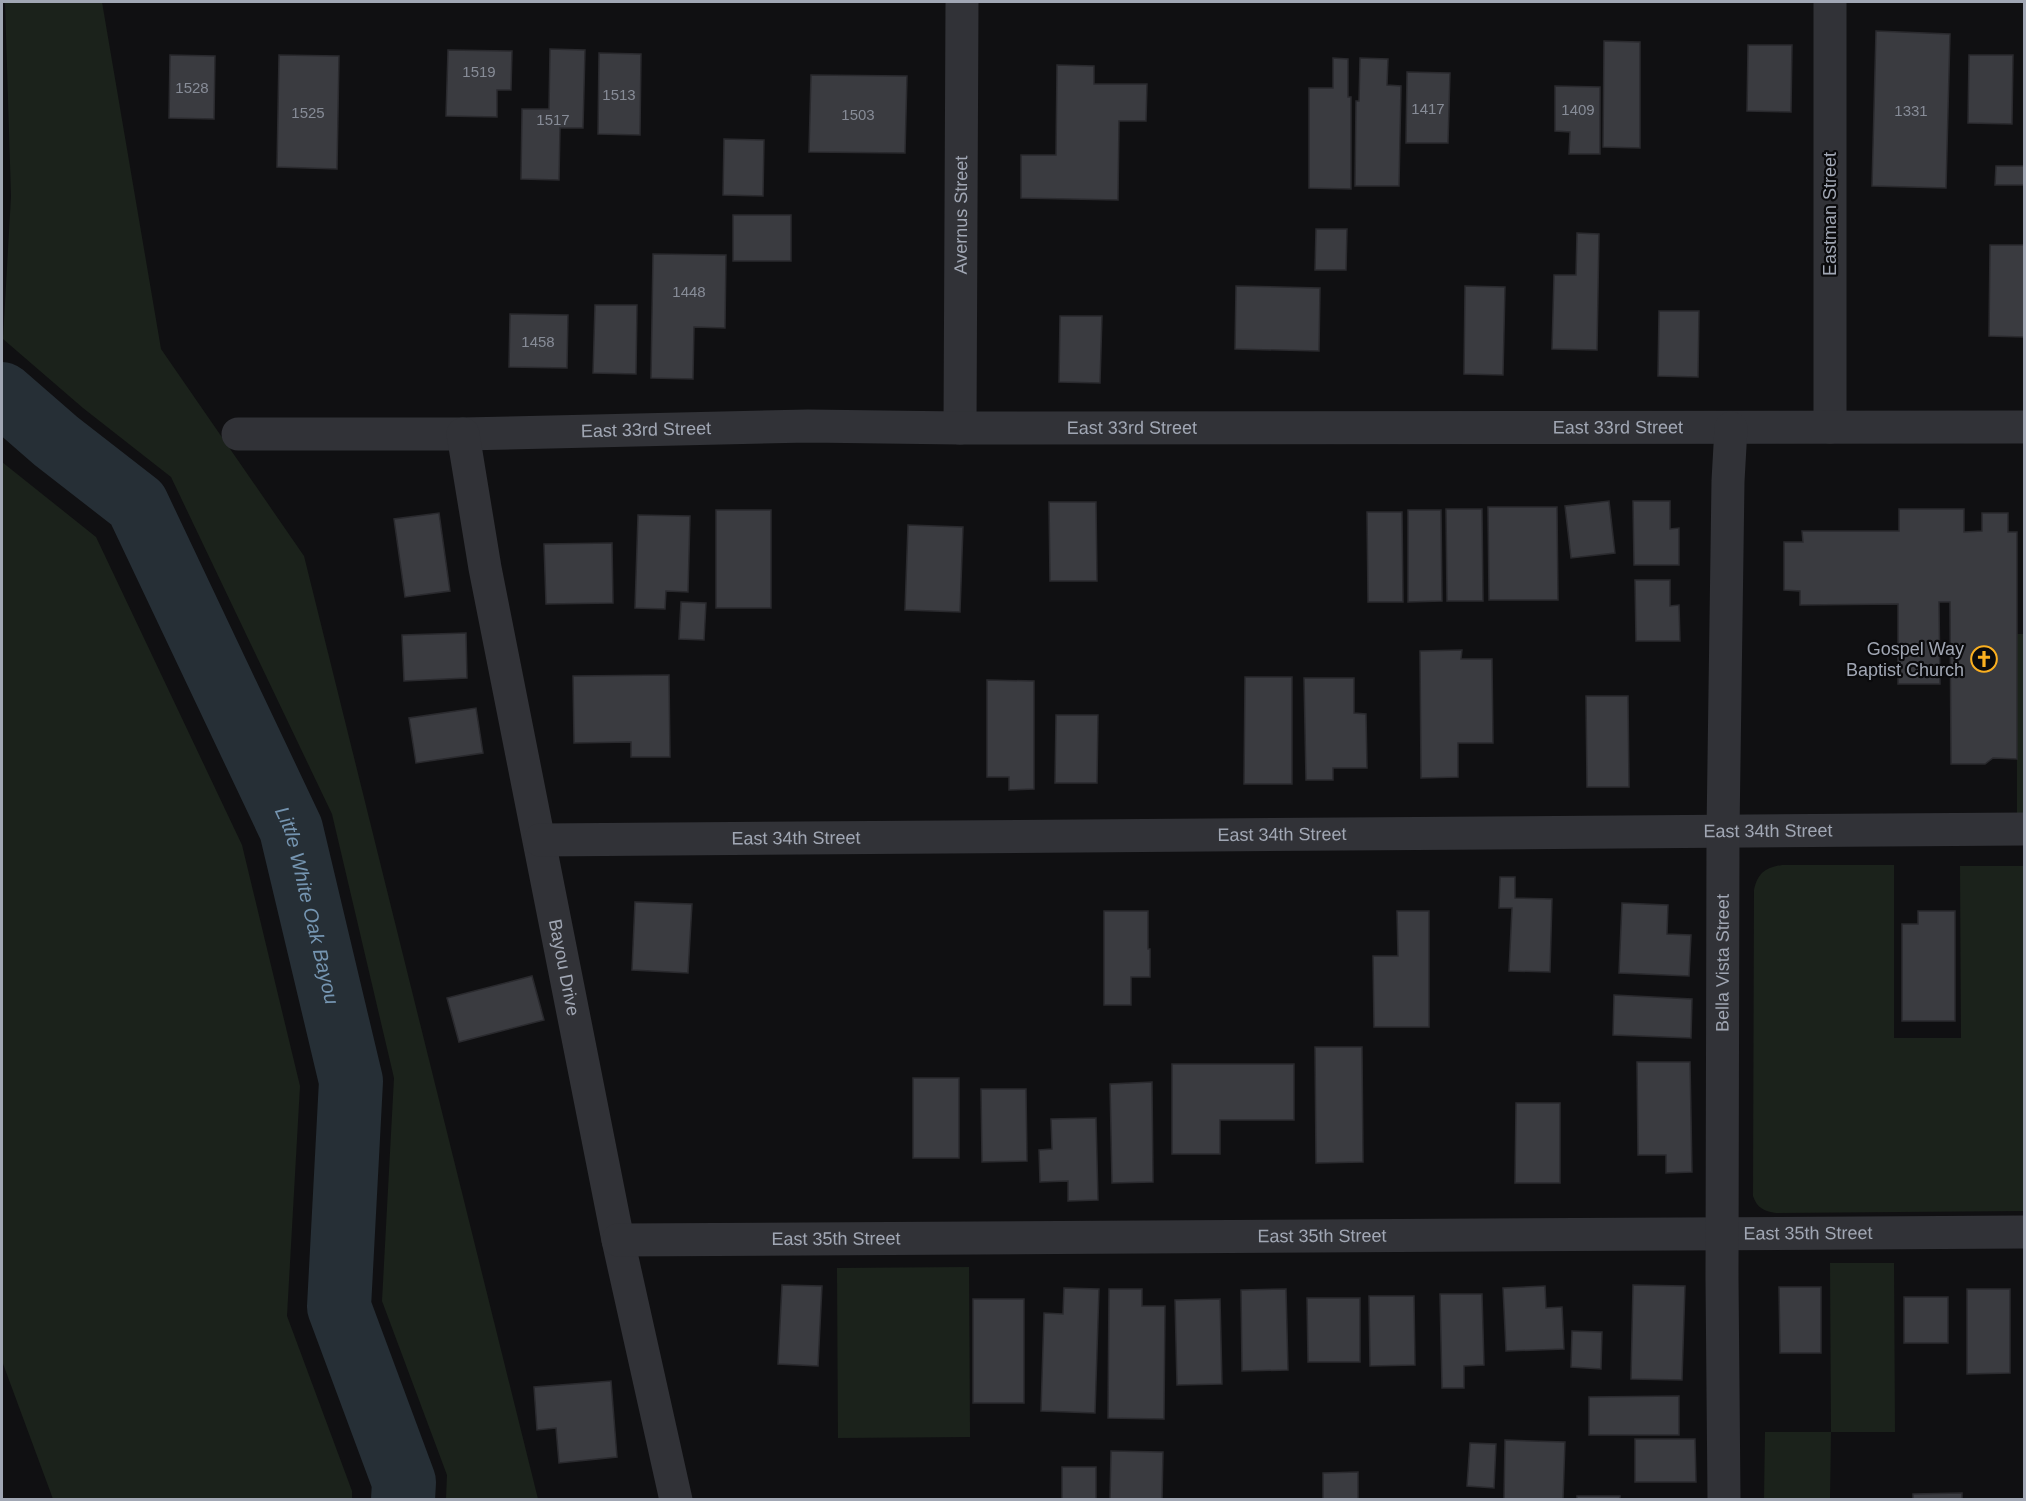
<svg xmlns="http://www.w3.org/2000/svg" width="2026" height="1501" viewBox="0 0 2026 1501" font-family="Arial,sans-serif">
<rect width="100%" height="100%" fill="#101012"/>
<g fill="#1b221b">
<path d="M5 2H102L161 349 304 556 538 1499H446L447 1475 382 1301 394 1078 332 814 171 477 83 408 3 339 11 196Z"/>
<path d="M2 462 96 537 242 845 300 1086 287 1316 352 1491V1499H53L2 1361Z"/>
<rect x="2017" y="634" width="7" height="180"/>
<path d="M1782 865H1894V1038H1961L1960 866H2024V1211L1776 1213C1764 1211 1757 1208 1753 1196L1754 890C1758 873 1765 868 1782 865Z"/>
<path d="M1830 1263H1894L1895 1432H1831L1830 1499H1764L1765 1432H1831Z"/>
<path d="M969 1267 970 1437 838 1438 837 1268Z"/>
</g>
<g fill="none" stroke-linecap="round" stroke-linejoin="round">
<path stroke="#262f36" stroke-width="64" id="s1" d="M2 394 56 441 137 504 291 829 351 1081 339 1307 404 1482 403 1500"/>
</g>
<g fill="#3a3b40" stroke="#2a2a2e" stroke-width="1.5">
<path d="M1876 31 1950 34 1946 188 1872 186Z"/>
<path d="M1604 41 1640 42V148L1603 147Z"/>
<path d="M1748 45H1792L1791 112 1747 111Z"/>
<path d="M550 49 585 50 583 128H560L559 180 521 179 522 109H549Z"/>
<path d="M448 50 512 51 511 90H497V117L446 116Z"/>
<path d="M599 53 641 54 640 135 598 134Z"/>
<path d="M170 55 215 56 214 119 169 118Z"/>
<path d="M279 55 339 56 337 169 277 167Z"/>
<path d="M1969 55H2013L2012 124 1968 123Z"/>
<path d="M1333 58 1348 59V97H1351V189L1309 188V88H1333Z"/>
<path d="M1360 58 1388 59 1387 85 1401 86 1399 186H1355L1356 101H1359Z"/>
<path d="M1057 65 1094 66V84H1147L1146 121H1119L1118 200 1021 198V155H1056Z"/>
<path d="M1407 72 1450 73 1448 143H1406Z"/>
<path d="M811 75 907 76 905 153 809 152Z"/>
<path d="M1555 86 1600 87V154H1569L1570 132 1555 131Z"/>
<path d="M724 139 764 140 763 196 723 195Z"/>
<path d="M1996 166H2024V185H1995Z"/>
<rect x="733" y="215" width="58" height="46"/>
<path d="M1316 229H1347L1346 270H1315Z"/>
<path d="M1577 233 1599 234 1597 350 1552 349 1554 275H1576Z"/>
<path d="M1990 245H2024V337L1989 336Z"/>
<path d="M653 254 726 255 725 328 694 327 693 379 651 378Z"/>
<path d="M1236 286 1320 288 1319 351 1235 349Z"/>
<path d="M1465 286 1505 287 1503 375 1464 374Z"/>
<path d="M595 305H637L636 374 593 373Z"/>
<path d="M1659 311H1699L1698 377 1658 376Z"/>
<path d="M510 314 568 315 567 368 509 367Z"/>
<path d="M1060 316H1102L1100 383 1059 382Z"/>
<path d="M1609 501 1615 553 1571 558 1565 506Z"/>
<path d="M1633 501H1670V529L1679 528V565H1634Z"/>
<path d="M1049 502H1096L1097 581H1050Z"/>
<path d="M1488 507H1557L1558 600H1489Z"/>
<path d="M1446 509H1482L1483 601H1447Z"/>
<path d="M1899 509H1964V532L1982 531V513H2008V532H2017V759L1993 758 1985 764H1951L1950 602H1939L1940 684H1898V604L1800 605V591L1784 590V542H1803L1802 531H1899Z"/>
<rect x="716" y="510" width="55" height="98"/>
<path d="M1408 510H1441L1442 601 1408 602Z"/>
<path d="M1367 512H1402L1403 602H1368Z"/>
<path d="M439 513 450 591 405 597 394 519Z"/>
<path d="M638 515 690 516 688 592 666 591 665 609 635 608Z"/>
<path d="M908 525 963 527 960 612 905 610Z"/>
<path d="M612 543 613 603 546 604 544 544Z"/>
<path d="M1635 580H1670V606L1679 605 1680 641H1636Z"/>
<path d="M681 602 706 603 704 640 679 639Z"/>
<path d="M466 633 467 678 404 681 402 635Z"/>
<path d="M1462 650 1461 659H1492L1493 743H1458V777L1421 778 1420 651Z"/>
<path d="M669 675 670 757H631V742L574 743 573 676Z"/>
<path d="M1245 677H1292V784H1244Z"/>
<path d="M1304 678H1354V713L1366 714 1367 768H1333V780H1306Z"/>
<path d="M987 680 1034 681V789L1009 790V777H987Z"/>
<path d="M1586 696H1628L1629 787H1587Z"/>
<path d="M476 708 483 753 416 763 409 718Z"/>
<path d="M1056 715H1098L1097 783H1055Z"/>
<path d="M1500 877H1515V898L1552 899 1550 972 1509 971 1512 908H1499Z"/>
<path d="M635 902 692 904 688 973 632 970Z"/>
<path d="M1622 903 1668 905 1667 934 1691 935 1689 976 1619 973Z"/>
<path d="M1104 911H1148V949H1150V977H1131V1005H1104Z"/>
<path d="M1397 911H1429V1027H1374L1373 956H1398Z"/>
<path d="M1918 911H1955V1021H1902V924H1918Z"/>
<path d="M532 976 544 1020 459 1042 447 998Z"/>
<path d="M1614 995 1692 999 1691 1038 1613 1035Z"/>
<path d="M1315 1047H1362L1363 1162 1316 1163Z"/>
<path d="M1637 1062H1690L1692 1172 1666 1173V1155H1638Z"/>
<path d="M1172 1064H1294V1120H1220V1154H1172Z"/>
<rect x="913" y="1078" width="46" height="80"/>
<path d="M1152 1082 1153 1182 1112 1183 1110 1084Z"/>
<path d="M981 1089H1026L1027 1161 982 1162Z"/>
<path d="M1516 1103H1560V1183H1515Z"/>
<path d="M1096 1118 1098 1200 1068 1201V1181L1040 1182 1039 1150 1052 1149 1051 1119Z"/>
<path d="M782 1285 822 1286 818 1366 778 1364Z"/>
<path d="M1633 1285 1685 1286 1682 1380 1631 1379Z"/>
<path d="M1545 1286 1546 1308 1562 1307 1564 1349 1506 1351 1503 1288Z"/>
<path d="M1779 1287H1821V1353H1780Z"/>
<path d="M1064 1288 1099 1289 1095 1413 1041 1411 1044 1313 1063 1314Z"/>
<path d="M1109 1289H1142V1306H1165L1164 1419 1108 1418Z"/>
<path d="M1286 1289 1288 1370 1242 1371 1241 1290Z"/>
<path d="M1967 1289H2010V1373L1967 1374Z"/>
<path d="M1440 1294H1482L1484 1365 1464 1366V1388H1442Z"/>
<path d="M1369 1296H1414L1415 1365 1370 1366Z"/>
<rect x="1904" y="1297" width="44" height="46"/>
<path d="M1307 1298H1360V1362H1308Z"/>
<rect x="973" y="1299" width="51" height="104"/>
<path d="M1220 1299 1222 1384 1177 1385 1175 1300Z"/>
<path d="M1572 1331 1602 1332 1601 1369 1571 1367Z"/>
<path d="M611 1381 617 1457 559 1463 556 1428 537 1430 534 1387Z"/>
<path d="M1679 1396V1435H1589V1397Z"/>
<path d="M1635 1439H1695L1696 1482H1635Z"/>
<path d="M1505 1440 1565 1442 1563 1500H1504Z"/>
<path d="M1470 1443 1496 1444 1494 1488 1467 1486Z"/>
<path d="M1111 1451 1163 1452 1162 1500H1110Z"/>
<rect x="1062" y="1467" width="34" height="33"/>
<path d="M1358 1472V1500H1323V1473Z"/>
<path d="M1962 1493V1500H1913V1494Z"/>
<rect x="1577" y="1496" width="43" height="4"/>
</g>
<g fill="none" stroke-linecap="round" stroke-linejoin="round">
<g stroke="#313237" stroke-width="33">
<path d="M1830 2V427"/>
<path id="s2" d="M960 428 962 2"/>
<path id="s3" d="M238 434H463L808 426 960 428 2024 427"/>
<path id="s4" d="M463 434 485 568 618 1240 676 1500"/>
<path id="s5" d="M540 840 2024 829"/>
<path id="s6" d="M618 1240 2024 1232"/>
<path id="s7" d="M1724 1500 1722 1278 1723 831 1728 481 1731 428"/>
</g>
</g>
<defs>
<g id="church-ring" transform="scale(1.35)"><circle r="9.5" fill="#0b0b0d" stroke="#fbb020" stroke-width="1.5"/><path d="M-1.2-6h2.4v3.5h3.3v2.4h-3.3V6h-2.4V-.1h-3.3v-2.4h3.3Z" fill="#fbb020"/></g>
</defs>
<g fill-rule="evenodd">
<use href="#church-ring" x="1984" y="659"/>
</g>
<g text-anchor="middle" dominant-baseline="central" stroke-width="4.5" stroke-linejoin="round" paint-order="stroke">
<g font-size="15" fill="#878c97">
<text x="479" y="71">1519</text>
<text x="192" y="87">1528</text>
<text x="619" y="94">1513</text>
<text x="1428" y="108">1417</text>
<text x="1578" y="109">1409</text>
<text x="1911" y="110">1331</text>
<text x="308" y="112">1525</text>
<text x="858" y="114">1503</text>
<text x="553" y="119">1517</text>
<text x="689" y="291">1448</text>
<text x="538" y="341">1458</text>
</g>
<g font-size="18" fill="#a1a7b4" stroke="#0b0b0d">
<text transform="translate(1830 214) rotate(-90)">Eastman Street</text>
<text stroke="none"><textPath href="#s2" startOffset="213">Avernus Street</textPath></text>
<text stroke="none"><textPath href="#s3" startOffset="894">East 33rd Street</textPath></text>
<text stroke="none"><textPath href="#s3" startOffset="1380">East 33rd Street</textPath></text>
<text stroke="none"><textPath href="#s3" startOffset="408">East 33rd Street</textPath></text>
<text stroke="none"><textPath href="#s5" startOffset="1228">East 34th Street</textPath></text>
<text stroke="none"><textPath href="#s5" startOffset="742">East 34th Street</textPath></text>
<text stroke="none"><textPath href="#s5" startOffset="256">East 34th Street</textPath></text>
<text stroke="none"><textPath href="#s7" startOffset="537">Bella Vista Street</textPath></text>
<text stroke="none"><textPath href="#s4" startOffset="543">Bayou Drive</textPath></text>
<text stroke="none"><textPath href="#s6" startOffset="1190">East 35th Street</textPath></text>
<text stroke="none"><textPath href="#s6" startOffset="704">East 35th Street</textPath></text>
<text stroke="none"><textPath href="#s6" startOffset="218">East 35th Street</textPath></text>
</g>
<g font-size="18" fill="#a1a7b4" stroke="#0b0b0d" text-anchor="end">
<text x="1964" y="649">Gospel Way<tspan x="1964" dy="21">Baptist Church</tspan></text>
</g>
<g font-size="20" font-style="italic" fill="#7595b1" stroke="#0b0b0d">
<text stroke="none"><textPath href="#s1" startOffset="612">Little White Oak Bayou</textPath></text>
</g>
</g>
<rect width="2026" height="1501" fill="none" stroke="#a1a7b4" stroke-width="6"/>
</svg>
